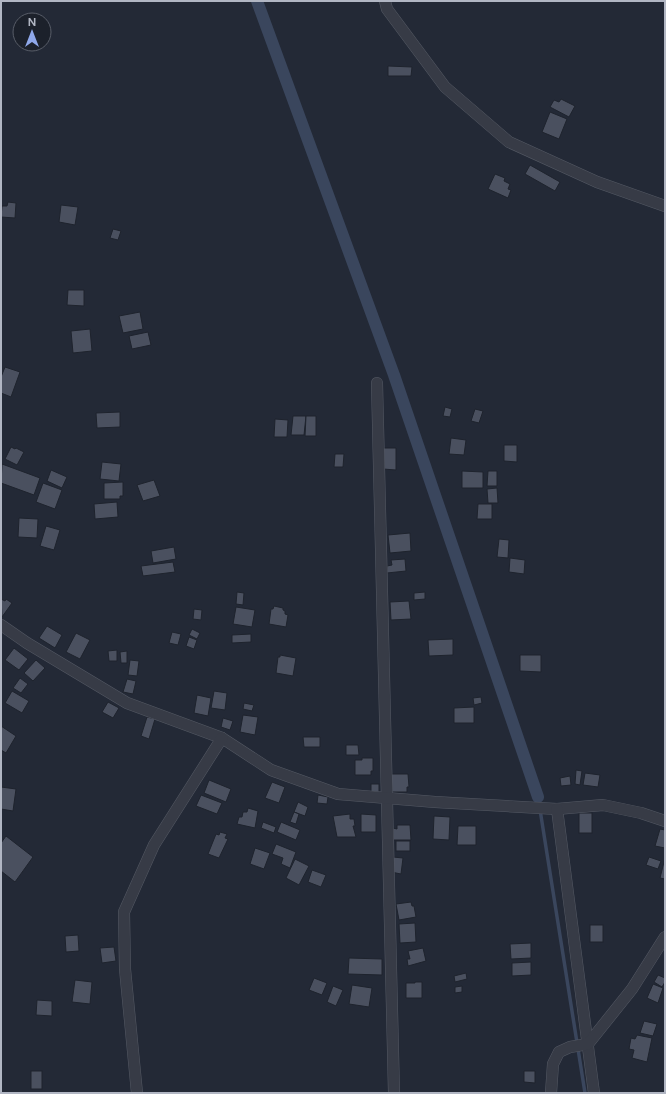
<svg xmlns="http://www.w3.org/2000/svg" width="666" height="1094" viewBox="0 0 666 1094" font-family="Figtree,sans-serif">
<rect width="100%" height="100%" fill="#232936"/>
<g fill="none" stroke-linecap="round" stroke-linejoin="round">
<path stroke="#3a465d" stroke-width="3.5" d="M538 797 585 1093"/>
<path stroke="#3a465d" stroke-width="12" d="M257 1 394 375 538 797"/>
</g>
<g fill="#4a505f" stroke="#1e232d">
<path d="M388 66 412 67 411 76H388Z"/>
<path d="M561 99 575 106 569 117 550 107 554 100 559 102Z"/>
<path d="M550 112 567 119 559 139 542 132Z"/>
<path d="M530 165 560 182 555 191 525 174Z"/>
<path d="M495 174 505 178 504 181 510 184 508 189 511 190 508 198 488 189Z"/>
<path d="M8 202 16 203 15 218 1 217 2 206H7Z"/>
<path d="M61 205 78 207 75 225 59 222Z"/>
<path d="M113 229 121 231 118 240 110 238Z"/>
<path d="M68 290H84V306L67 305Z"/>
<path d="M140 312 143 329 123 333 119 316Z"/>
<path d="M90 329 92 351 73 353 71 331Z"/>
<path d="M148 332 151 345 132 349 129 336Z"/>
<path d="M5 367 20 372 11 397 1 393V377Z"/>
<path d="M445 407 452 409 450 417 443 416Z"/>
<path d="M475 409 483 411 479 423 471 421Z"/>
<path d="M120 412V427L97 428 96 413Z"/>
<path d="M293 416H306L304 435H291Z"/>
<path d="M306 416H316V436H305Z"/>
<path d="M275 419 288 420 287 437H274Z"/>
<path d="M451 438 466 440 464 455 449 454Z"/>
<path d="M504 445H517V462L504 461Z"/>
<path d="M11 447 15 449 16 448 24 452 17 465 5 459Z"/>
<path d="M383 448H396V470L383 469Z"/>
<path d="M335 454H344L343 467H334Z"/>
<path d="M102 462 121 464 119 481 100 479Z"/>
<path d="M2 464 40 478 34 495 1 483Z"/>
<path d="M51 470 67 477 62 488 47 481Z"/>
<path d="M462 471 483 472V488H462Z"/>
<path d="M488 471H497V486H487Z"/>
<path d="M154 480 160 496 143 501 137 485Z"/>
<path d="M123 482V496H120V499H104V483Z"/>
<path d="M43 483 62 490 55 509 36 502Z"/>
<path d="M497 488 498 503H488L487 489Z"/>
<path d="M117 502 118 517 95 519 94 504Z"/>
<path d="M478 504H492V519H477Z"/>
<path d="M19 518 38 519 37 538 18 537Z"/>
<path d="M46 526 60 530 54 550 40 546Z"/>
<path d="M410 533 411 551 390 553 388 535Z"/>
<path d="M499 539 509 540 508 558 497 557Z"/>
<path d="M174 547 176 559 153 563 151 551Z"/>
<path d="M510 558 525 560 524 574 509 572Z"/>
<path d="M405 559 406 571 387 573V566L392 565 391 560Z"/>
<path d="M173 562 175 572 143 576 141 566Z"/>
<path d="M237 592 244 593 243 605 236 604Z"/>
<path d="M425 592V599L414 600V593Z"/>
<path d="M1 599 5 601 6 599 12 603 2 617Z"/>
<path d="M409 601 411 619 391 620 390 602Z"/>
<path d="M274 606 283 608V610L285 611V614L288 615 286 627 269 624 271 609H273Z"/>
<path d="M236 607 255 610 252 627 233 624Z"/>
<path d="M194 609 202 610 201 620 193 619Z"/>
<path d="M47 626 62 635 55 648 39 638Z"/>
<path d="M192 629 200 633 197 639 189 635Z"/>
<path d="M172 632 181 634 178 645 169 643Z"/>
<path d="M76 633 90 640 80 659 66 652Z"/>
<path d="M251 634V642L232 643V635Z"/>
<path d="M189 637 197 640 194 649 186 646Z"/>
<path d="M453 639V655L429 656 428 640Z"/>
<path d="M14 648 28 659 19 670 5 660Z"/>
<path d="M117 650V661H109L108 651Z"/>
<path d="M127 651V663H121L120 652Z"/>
<path d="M280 655 296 658 293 676 276 673 278 657H280Z"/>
<path d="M520 655H541V672L520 671Z"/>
<path d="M36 660 45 668 33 681 24 673Z"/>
<path d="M130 660 139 661 137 676 128 675Z"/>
<path d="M20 678 28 684 21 693 13 688Z"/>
<path d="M127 679 136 681 133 694 123 692Z"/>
<path d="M12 691 29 701 22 713 5 703Z"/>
<path d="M214 691 227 693 225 710 211 708Z"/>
<path d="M197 695 211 698 208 716 194 713Z"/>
<path d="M481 697 482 703 474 705 473 698Z"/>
<path d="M108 702 119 708 113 718 102 712Z"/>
<path d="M244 703 254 705 252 711 243 709Z"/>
<path d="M474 707V723H454V708Z"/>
<path d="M243 715 258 717 255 735 240 732Z"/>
<path d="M147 717 155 719 149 739 141 736Z"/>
<path d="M223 718 233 721 230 730 221 727Z"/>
<path d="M1 726 16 736 6 753 1 750Z"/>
<path d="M303 737H320V747H304Z"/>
<path d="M346 745H358L359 755H346Z"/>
<path d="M362 758H373V771H371V775H355V760H362Z"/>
<path d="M576 770 582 771 580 785 575 784Z"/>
<path d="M585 773 600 775 598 787 583 785Z"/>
<path d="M391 774H408L409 787H407V792H392Z"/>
<path d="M570 776 571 785 561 786 560 778Z"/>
<path d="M209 780 231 789 226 802 204 793Z"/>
<path d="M272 782 285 787 279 803 265 798Z"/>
<rect x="371" y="784" width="8" height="8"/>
<path d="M1 787 16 789 13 811 1 809Z"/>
<path d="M201 795 222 803 217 814 196 806Z"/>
<path d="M318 795 328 797 327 804 317 803Z"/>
<path d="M298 802 308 807 305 816 294 812Z"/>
<path d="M248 808 258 811 255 828 237 824 239 817H242L243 812H247Z"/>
<path d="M294 812 299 814 296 824 290 822Z"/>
<rect x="579" y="813" width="13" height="20"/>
<path d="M350 814V819H354L355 826H353L356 837H337L333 816Z"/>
<path d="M361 814 376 815V832H361Z"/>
<path d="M434 816 450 817 449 840 433 839Z"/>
<path d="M263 822 276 827 274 833 261 828Z"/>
<path d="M281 822 300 830 296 840 277 832Z"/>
<path d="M397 825H410L411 840H393V828L397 829Z"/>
<path d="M458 826H476V845H457Z"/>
<path d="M660 829 665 830V848L655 846Z"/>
<path d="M220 832 227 834 225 838 228 839 219 858 208 854 216 834 219 835Z"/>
<path d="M6 836 33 857 15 882 1 871V843Z"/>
<rect x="396" y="841" width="14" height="10"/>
<path d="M276 844 296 852 290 868 281 864 283 858 272 854Z"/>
<path d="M255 848 270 853 264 869 250 864Z"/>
<path d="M393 857 403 858 401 874 391 872Z"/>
<path d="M649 857 661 861 658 869 646 865Z"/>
<path d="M665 858V879L660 878Z"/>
<path d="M295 859 309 866 299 885 286 878Z"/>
<path d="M312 870 326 875 321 887 308 882Z"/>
<path d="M411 902 412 906H414L416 917 399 920 396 904Z"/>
<path d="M415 923 416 942 400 943 399 924Z"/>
<rect x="590" y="925" width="13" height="17"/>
<path d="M78 935 79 951 66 952 65 936Z"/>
<path d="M531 943V958L511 959 510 944Z"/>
<path d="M114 947 116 961 102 963 100 948Z"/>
<path d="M423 948 426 961 408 966 407 959H410L408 951Z"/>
<path d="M349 958 382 959V975L348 974Z"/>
<path d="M531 962V975L512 976V963Z"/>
<path d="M466 973 467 979 455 982 454 976Z"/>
<path d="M658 975 665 978V982L662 987 654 982Z"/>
<path d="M314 978 327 983 322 995 309 990Z"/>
<path d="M75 980 92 982 90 1004 72 1002Z"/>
<path d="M415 982H422V998H406V983H415Z"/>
<path d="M653 984 663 988 658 1003 647 998Z"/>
<path d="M352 985 372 988 369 1007 349 1004Z"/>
<path d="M333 986 343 990 336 1006 327 1002Z"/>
<path d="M462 986V992L455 993V987Z"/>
<path d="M37 1000 52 1001V1016L36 1015Z"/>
<path d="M644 1021 657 1024 653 1036 640 1033Z"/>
<path d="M637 1035 652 1038 647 1062 632 1058 634 1050 629 1049 631 1038 635 1039Z"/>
<rect x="31" y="1071" width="11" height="18"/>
<path d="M524 1071H535V1083L524 1082Z"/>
</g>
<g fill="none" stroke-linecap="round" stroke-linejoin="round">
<g stroke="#545964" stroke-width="12">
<g id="minor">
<path d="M385 1 387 9 445 87 509 142 597 182 665 206"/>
<path d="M377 383 394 1093"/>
<path d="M1 625 27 643 127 703 222 738 271 770 338 794 435 802 557 809 603 805 641 813 665 821"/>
<path d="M557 809 594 1093"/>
<path d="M137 1093 125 969 124 912 154 845 222 738"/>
<path d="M551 1093 553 1064 559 1052 570 1047 588 1044 632 989 665 937"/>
</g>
</g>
<use href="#minor" stroke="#373b46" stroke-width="11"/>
</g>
<rect width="666" height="1094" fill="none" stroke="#b1b6c3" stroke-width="4"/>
<g transform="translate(32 32)"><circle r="19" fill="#1c212b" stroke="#585d68"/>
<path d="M0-3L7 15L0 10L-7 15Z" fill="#8fa8ea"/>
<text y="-6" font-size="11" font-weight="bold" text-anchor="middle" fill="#b1b6c3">N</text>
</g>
</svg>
